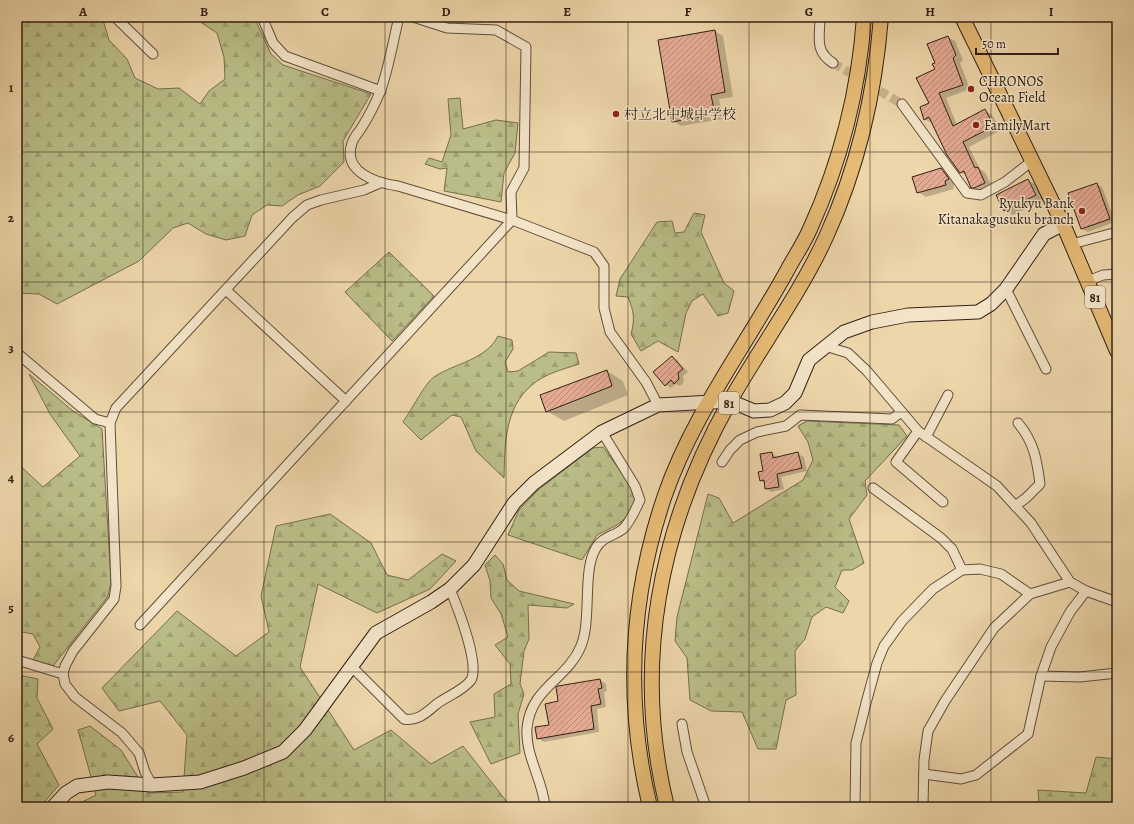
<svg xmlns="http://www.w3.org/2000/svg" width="1134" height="824" viewBox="0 0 1134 824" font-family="Alegreya,'Noto Serif JP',serif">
<defs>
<pattern id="forest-firs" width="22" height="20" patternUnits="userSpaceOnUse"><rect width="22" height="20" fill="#babd87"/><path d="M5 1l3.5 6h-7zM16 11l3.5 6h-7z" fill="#a0a274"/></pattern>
<pattern id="building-hatch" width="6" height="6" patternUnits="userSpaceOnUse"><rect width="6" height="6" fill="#e4aa92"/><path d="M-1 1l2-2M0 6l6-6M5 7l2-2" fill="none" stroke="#b98a76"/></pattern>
</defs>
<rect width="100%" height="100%" fill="#edd6aa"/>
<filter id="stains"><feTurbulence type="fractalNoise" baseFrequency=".005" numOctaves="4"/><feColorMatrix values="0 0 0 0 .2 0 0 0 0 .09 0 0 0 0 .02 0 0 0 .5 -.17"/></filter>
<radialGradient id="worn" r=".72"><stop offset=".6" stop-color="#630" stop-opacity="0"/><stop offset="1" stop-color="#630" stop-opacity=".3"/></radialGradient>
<g fill="url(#forest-firs)" stroke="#766e4e">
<path d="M29 17H101L103 20 109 40 127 59 135 78 158 89 179 88 200 104 209 91 225 79 224 57 217 33 193 17H254L271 54 283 65 371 94 343 141 344 162 320 186 298 195 282 206 267 205 252 215 245 236 226 240 206 234 188 223 173 228 139 261 57 304 39 294 17 293V28Z"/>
<path d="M460 98 463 129 496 120 518 123 515 153 504 173 501 202 444 191 447 168 440 169 425 164 429 158 442 162 451 135 448 99Z"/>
<path d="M694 213 705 215 701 232 724 283 734 291 728 313 718 316 703 294 692 301 686 313 678 352 658 341 641 351 631 334C635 320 634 311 628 297L616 296 620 279 657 222 672 221 675 233 684 232Z"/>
<path d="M389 252 434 296 392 341 345 292Z"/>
<path d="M498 336 512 340 513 349 505 362 508 372 518 371 549 352 576 353 579 364C564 369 544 374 532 385 504 408 505 446 504 478L476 451 461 417 452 415 421 440 403 422C410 412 426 382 434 377 455 363 486 360 498 336Z"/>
<path d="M29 374 73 411 102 429 111 582 108 596 53 666 33 660 40 647 33 634 17 631V463L43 487 80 456 50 414Z"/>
<path d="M807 421 899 425 907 436 865 481 867 495 849 519 864 563 852 570H842L835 587 849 601 843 613 826 607 812 617 805 639 795 651 796 695 786 700 776 749H758L742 712 711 711 690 700 687 658 675 641 677 617 708 494 719 498 733 523 803 480 813 460 808 442 798 426Z"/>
<path d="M603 447 632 487 635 502 628 516 617 525 597 535 582 560 508 535 519 510 538 490 593 448Z"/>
<path d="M330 514 371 543 387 575 408 580 442 554 456 561 430 589 377 613 318 584 300 667 354 750 391 730 431 764 463 746 511 807H72L96 795 78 730 90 726 121 750 148 793 183 792 187 735 160 701 119 711 102 688 177 611 236 656 269 632 261 596 276 526Z"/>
<path d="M495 555 503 564 507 580 519 591 574 604 567 608 528 605 529 639 524 651 520 684 524 694 518 714 520 753 491 764 470 722 495 717 494 694 511 684 510 664 495 645 508 637 501 614 491 598 490 581 485 565Z"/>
<path d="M19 675 38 679 37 698 53 729 37 744 59 785 40 807H17V676Z"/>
<path d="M1096 757 1117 759V807H1039L1038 790 1086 793Z"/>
</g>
<g fill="#0003">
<path d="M715 31 723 36 733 97 719 99 723 119 681 126 673 121Z"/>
<path d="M948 37 955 41 963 60 960 63 970 89 946 98 957 125 985 111 992 115 1001 130 969 147 980 169 985 172 992 187 980 191 972 187 968 176 961 173 932 123 924 119 930 103 936 64Z"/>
<path d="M941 169 949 174 957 184 953 185 954 189 926 197 918 192Z"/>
<path d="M1028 180 1036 185 1044 200 1013 215 1005 210Z"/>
<path d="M1097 184 1102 187 1115 222 1088 232 1082 229 1069 194Z"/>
<path d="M1115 243H1117V257Z"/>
<path d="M672 357 677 360 688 372 683 376 684 382 680 386 676 384 671 388 666 385Z"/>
<path d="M607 371 623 381 628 395 564 421 547 411Z"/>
<path d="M772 453 778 458 798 454 804 457 807 471 781 477 784 489 772 492 766 489 765 483 760 480 764 471 761 455Z"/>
<path d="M600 680 606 684 607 691 604 692 606 707 597 709 599 732 544 742 538 738 550 726 559 702Z"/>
</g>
<g fill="url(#building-hatch)" stroke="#322016">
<path d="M715 30 725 92 711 95 715 114 672 122 658 40Z"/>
<path d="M948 36 956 55 953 58 963 85 939 93 953 126 985 109 994 126 963 142 975 168 978 167 985 183 974 188H971L964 171 960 173 947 155 929 117 924 120 920 107 929 103 916 78 935 69 932 64 935 63 927 44Z"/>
<path d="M941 168 949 179 945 181 946 185 917 193 912 177Z"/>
<path d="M1028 179 1036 195 1004 211 996 195Z"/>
<path d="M1097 183 1110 219 1081 229 1068 193Z"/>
<path d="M672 356 683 369 678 373 679 379 674 384 671 380 665 386 653 372Z"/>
<path d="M607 370 612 386 546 412 540 395Z"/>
<path d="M772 452 773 458 798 452 802 468 777 474 779 487 765 489 764 480 760 481 758 472 763 471 760 454Z"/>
<path d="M600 679 602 688 598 689 601 704 591 706 594 729 537 739 535 727 549 725 545 704 558 701 556 687 558 686Z"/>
</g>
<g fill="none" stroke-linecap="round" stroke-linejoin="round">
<path stroke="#c8b28c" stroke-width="9" stroke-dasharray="9 4.5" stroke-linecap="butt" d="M833 63 902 104"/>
<g stroke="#614e3b" stroke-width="11">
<g id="street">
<path d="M115 17 153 54"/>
<path d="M262 17 273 43 285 56 381 91"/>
<path d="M399 17C393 41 389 68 380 92 375 104 369 116 362 127 359 132 354 137 352 143 342 172 376 183 398 186L512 220 594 252 604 266V308L610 332 646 382 658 405"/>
<path d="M820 17C820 37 814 51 833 63"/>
<path d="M902 104 967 193 981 195 1005 182 1032 161"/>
<path d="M1072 244 1117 232"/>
<path d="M1088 281 1103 275 1117 274"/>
<path d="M1006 289 1046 369"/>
<path d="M226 290 346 401"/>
<path d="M825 346 848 353 867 371 918 431 997 486 1031 523 1070 582 1086 591 1117 602"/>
<path d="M17 353 95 419 110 423"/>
<path d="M918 431 896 462 943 502"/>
<path d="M926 437 948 395"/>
<path d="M722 462 730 450 740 440 757 432 786 426 800 415 892 419 901 412"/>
<path d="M873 488 941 538 952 549 962 570"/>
<path d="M1015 506 1026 498 1040 484C1037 460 1034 442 1018 423"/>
<path d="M140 625 512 220 511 192 524 168 526 47 496 30 447 28 413 17"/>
<path d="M17 660 63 674"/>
<path d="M352 667 404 719C418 722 428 711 438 703 448 696 464 690 471 680 480 664 457 606 450 589"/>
<path d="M1041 676 1080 677 1117 673"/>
<path d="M682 724 687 752 706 807"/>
<path d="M924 774 961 779 976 775 1028 734 1041 676 1051 647 1070 612 1086 591"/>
<path d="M152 785 145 772 139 753 122 733 75 697 65 684 63 674 65 666 73 651 114 599 116 586 110 423 116 408 292 218 307 205 321 200 364 190 380 183"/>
<path d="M545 807C543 780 525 756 527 728 531 687 567 680 581 646 592 619 582 570 596 548 602 537 614 536 623 529 631 521 635 510 640 500L635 486 602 432"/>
<path d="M855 807 856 743 866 703 877 663 884 646 902 621 933 589 962 570 980 569 1001 574 1030 594"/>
<path d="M923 807 924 760 928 731 945 701 994 628 1030 594 1070 582"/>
</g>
</g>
<g stroke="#322016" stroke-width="15">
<path id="secondary" d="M53 807 66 793 77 786 108 782 152 785 200 782 244 768 283 752 305 730 376 633 431 602 450 589 474 565 514 503 534 483 602 432 658 405 730 401 754 411 770 410 785 403 795 393 809 360 844 332 872 322 908 315 978 312 991 304 1006 289 1044 234 1063 224"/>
</g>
<g stroke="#322016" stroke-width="16">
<g id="primary">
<path d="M962 17 1063 224 1117 351"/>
<path d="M650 807C625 703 630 597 665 495 693 414 747 344 788 269 795 256 804 243 810 229 840 163 859 89 864 17"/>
<path d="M667 807C632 665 659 527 730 401 761 346 800 294 826 237 858 167 875 93 881 17"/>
</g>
</g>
<use href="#street" stroke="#f3e4c8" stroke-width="9"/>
<use href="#secondary" stroke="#f3e4c8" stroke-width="13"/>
<use href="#primary" stroke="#e6bb75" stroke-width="14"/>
</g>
<path fill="none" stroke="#322016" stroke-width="1" stroke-opacity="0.55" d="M143 17V807M264 17V807M385 17V807M506 17V807M628 17V807M749 17V807M870 17V807M991 17V807M17 152H1117M17 282H1117M17 412H1117M17 542H1117M17 672H1117"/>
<g fill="#8f2418" stroke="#f3e4c8" stroke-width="1.5">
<circle cx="971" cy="89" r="4"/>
<circle cx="616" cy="114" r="4"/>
<circle cx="976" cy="125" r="4"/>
<circle cx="1082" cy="211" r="4"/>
</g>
<g text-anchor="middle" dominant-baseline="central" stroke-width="3" stroke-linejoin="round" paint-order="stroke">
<g fill="#f3e4c8" stroke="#6c5b4b" stroke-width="1">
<rect x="1085" y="286" width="20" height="22" rx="3"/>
<rect x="719" y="392" width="20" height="22" rx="3"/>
</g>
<g font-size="13" font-weight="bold" fill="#322016">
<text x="1095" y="297">81</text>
<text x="729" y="403">81</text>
</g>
<g font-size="14" fill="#322016" stroke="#f3e4c8" text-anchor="start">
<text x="979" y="81">CHRONOS<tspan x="979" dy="16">Ocean Field</tspan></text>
<text x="624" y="114">村立北中城中学校</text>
<text x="984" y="125">FamilyMart</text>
<text x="1074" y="203" text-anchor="end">Ryukyu Bank<tspan x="1074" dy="16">Kitanakagusuku branch</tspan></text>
</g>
</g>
<rect width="1134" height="824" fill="none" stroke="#edd6aa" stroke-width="44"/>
<path d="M976 48v6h82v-6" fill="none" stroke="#322016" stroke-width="2"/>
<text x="982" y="48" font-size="12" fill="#322016" stroke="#f3e4c8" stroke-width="3" paint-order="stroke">50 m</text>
<rect x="22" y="22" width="1090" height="780" fill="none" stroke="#322016" stroke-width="1.5"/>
<g font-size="13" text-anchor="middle" font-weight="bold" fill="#322016">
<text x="83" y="16">A</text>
<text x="204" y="16">B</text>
<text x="325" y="16">C</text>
<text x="446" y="16">D</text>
<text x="567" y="16">E</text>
<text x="688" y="16">F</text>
<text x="809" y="16">G</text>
<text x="930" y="16">H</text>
<text x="1051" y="16">I</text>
<text x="11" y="92">1</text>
<text x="11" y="222">2</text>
<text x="11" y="352">3</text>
<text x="11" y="482">4</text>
<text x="11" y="612">5</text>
<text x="11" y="742">6</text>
</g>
<rect width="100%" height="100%" filter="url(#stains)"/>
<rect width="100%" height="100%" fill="url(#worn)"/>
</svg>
